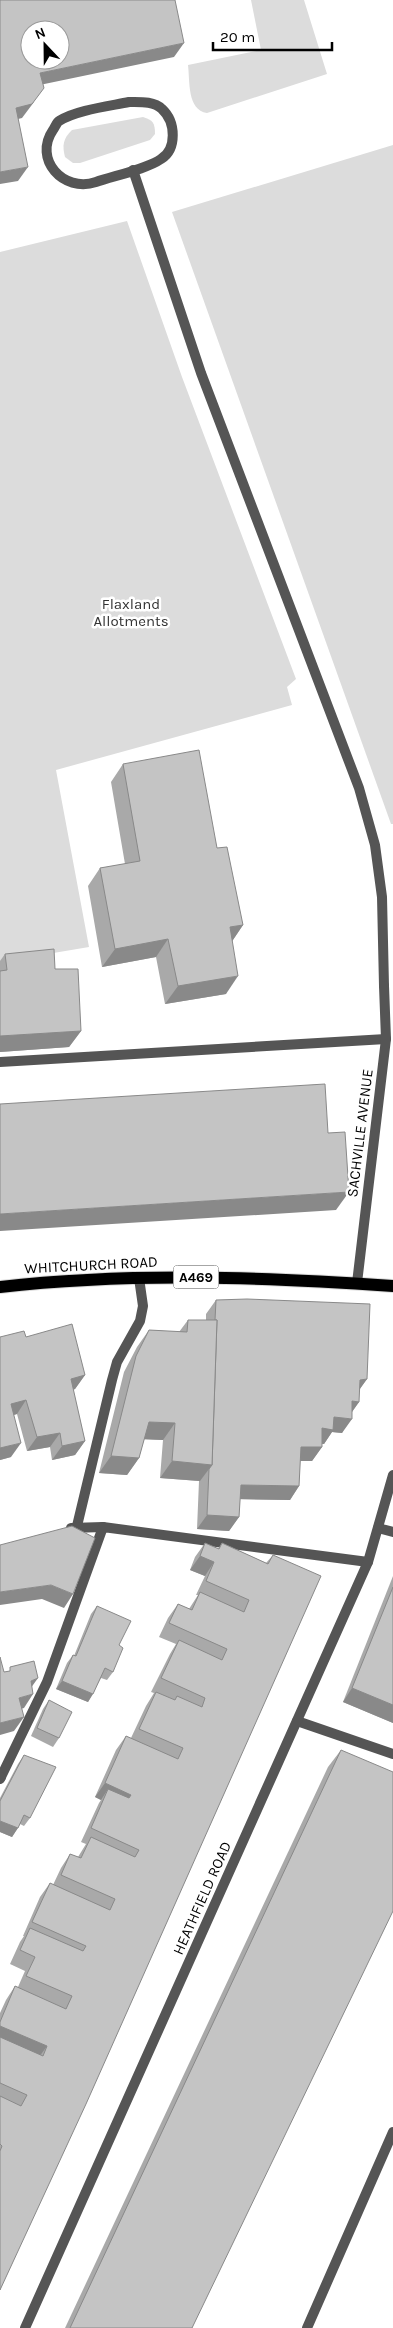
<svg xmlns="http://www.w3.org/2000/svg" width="393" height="2328" viewBox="0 0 393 2328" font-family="Karla,sans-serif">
<rect width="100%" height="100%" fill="#fff"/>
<g fill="#dcdcdc">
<path d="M251 0H304L327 74 207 113C187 110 190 81 188 65L261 50Z"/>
<path d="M143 117C153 120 155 123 155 134L150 140 80 163H73L65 157C62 145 63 139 72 130Z"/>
<path d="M393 145V824H391L172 212Z"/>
<path d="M127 221 182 377 296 679 287 687 292 705 56 770 89 947 0 962V252Z"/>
</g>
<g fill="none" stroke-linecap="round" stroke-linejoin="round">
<g stroke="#dbdbdb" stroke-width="14">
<path id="primary" d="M0 1287C131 1272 262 1277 393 1286"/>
</g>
<g stroke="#555" stroke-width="10">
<path d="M129 102C140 102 154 101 162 109 176 122 177 149 161 159 147 169 113 176 96 182 63 193 33 159 53 130 55 127 57 122 59 121 76 110 110 106 129 102Z"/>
<path d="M133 170 201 373 359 788 375 845 382 897 384 986"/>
<path d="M0 1062 386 1039"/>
<path d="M77 1526 112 1380 117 1362 140 1321 143 1306 139 1278"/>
<path d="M71 1528 103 1527"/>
<path d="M378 1528 393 1532"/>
<path d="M0 1779 47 1682 103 1527 368 1562"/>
<path d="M307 2328 393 2132"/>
</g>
<g stroke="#555" stroke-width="10">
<path d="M357 1283 386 1039 384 986"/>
<path d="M297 1721 393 1754"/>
<path d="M0 1777H1"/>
<path d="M25 2328 368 1562 393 1475"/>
</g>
<use href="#primary" stroke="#000" stroke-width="12"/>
</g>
<g fill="#a9a9a9">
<path d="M123 764 217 848 243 925 232 941 226 994 165 1004 156 957 102 967 88 886 100 868 125 864 111 782Z"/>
<path d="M5 954 55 969 81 1031 69 1047 0 1052V961Z"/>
<path d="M216 1300 367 1379 359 1390V1402L352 1412 342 1433 332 1432 324 1444H322V1447L312 1461H300L299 1486 290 1500 240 1499 239 1517 229 1531 197 1529 199 1481 160 1478 163 1440 144 1439 139 1458 127 1475 99 1473 124 1372 137 1347 149 1330 179 1332 188 1320H206V1314Z"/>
<path d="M0 1337H26L85 1375 75 1389 73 1390 85 1441 75 1455 52 1460 50 1447 27 1451 17 1414 14 1415 11 1457 0 1460Z"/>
<path d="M205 1543 218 1549 222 1543 266 1563 273 1555 0 2290V2013L6 2000 15 1986 18 1987 25 1971 10 1964 20 1942 24 1936H23L40 1897 50 1883 53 1885 61 1868 70 1854 78 1857 86 1844 81 1842 99 1803 101 1800 95 1797 116 1750 126 1736 131 1738 146 1706 154 1693 151 1692 170 1654 176 1644 159 1637 168 1618 178 1604 189 1609 198 1595H196L205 1576 190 1570 195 1557Z"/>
<path d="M393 1576V1723L343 1702Z"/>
<path d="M97 1606 119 1645 113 1672 107 1680 101 1678 88 1702 56 1689 67 1663 73 1655 74 1656 91 1614Z"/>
<path d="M49 1700 59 1738 53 1747 31 1736 43 1709Z"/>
<path d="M341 1750 192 2328H65L328 1767Z"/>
<path d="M24 1755 30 1818 24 1826 20 1824 12 1837 0 1832V1798L18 1764Z"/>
</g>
<g fill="#898989">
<path d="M184 43 174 57 30 87 40 73Z"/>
<path d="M34 102 22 118 6 122 16 108Z"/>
<path d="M28 167 18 181 0 184V172Z"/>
<path d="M243 925 231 943 230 927Z"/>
<path d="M168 939 156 957 102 967 115 949Z"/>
<path d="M238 976 226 994 165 1004 178 986Z"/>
<path d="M81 1031 69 1047 0 1052V1036Z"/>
<path d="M349 1192 336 1210 0 1231V1214Z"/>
<path d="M85 1375 75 1389 61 1393 71 1379Z"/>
<path d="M367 1379 357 1393 360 1380Z"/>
<path d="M26 1400 17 1414 1 1418 11 1404Z"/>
<path d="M352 1401 359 1402 349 1416Z"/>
<path d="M334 1417 352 1419 342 1433 332 1432 324 1444 312 1442 322 1428Z"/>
<path d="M149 1422 175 1423 163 1440 137 1439Z"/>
<path d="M60 1433 50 1447 27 1451 37 1437Z"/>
<path d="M85 1441 75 1455 52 1460 62 1446Z"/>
<path d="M21 1443 11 1457 0 1460V1448Z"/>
<path d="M301 1447H322L312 1461H291Z"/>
<path d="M111 1456 139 1458 127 1475 99 1473Z"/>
<path d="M172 1461 212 1465 200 1481 160 1478Z"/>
<path d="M241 1485 299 1486 290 1500 231 1499Z"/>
<path d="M207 1515 239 1517 229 1531 197 1529Z"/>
<path d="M200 1556 214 1562 205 1576 190 1570Z"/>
<path d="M51 1585 73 1594 64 1608 42 1599 0 1605V1592Z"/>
<path d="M38 1678 28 1692 31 1681Z"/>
<path d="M62 1681 93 1694 88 1702 56 1689Z"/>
<path d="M352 1688 393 1705V1723L343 1702Z"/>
<path d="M33 1694 24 1708 10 1712 19 1698Z"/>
<path d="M24 1717 14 1731 0 1735V1723Z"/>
<path d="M105 1783 131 1795 121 1809 108 1789 101 1800 95 1797Z"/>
<path d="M0 1821 18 1828 12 1837 0 1832Z"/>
<path d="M0 2026 47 2046 37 2060 0 2044Z"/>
</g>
<g fill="#c4c4c4" stroke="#898989" fill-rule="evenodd">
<path d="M0 0H175L184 43 40 73 44 88 32 104 16 108 28 167 0 172ZM30 30H60V60H30Z"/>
<path d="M199 750 217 848 227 847 243 925 230 927 238 976 178 986 168 939 115 949 100 868 140 861 123 764Z"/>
<path d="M54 949 55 969H78L81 1031 0 1036V971L7 970 5 954Z"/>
<path d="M325 1084 328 1133 345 1132 349 1192 0 1214V1104Z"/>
<path d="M247 1299 370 1304 367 1379 360 1380 359 1402 352 1401V1419L334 1417 333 1430 322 1428V1447H301L299 1486 241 1485 239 1517 207 1515 209 1469 212 1465 217 1320H215L216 1300Z"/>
<path d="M188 1320H217L212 1465 172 1461 175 1423 149 1422 139 1458 111 1456 136 1356 149 1330 187 1332Z"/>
<path d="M72 1324 85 1375 71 1379 85 1441 62 1446 60 1433 37 1437 26 1400 11 1404 21 1443 0 1448V1337L24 1331 26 1337Z"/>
<path d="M72 1526 95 1538 73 1594 51 1585 0 1592V1545Z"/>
<path d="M205 1543 219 1549 222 1543 268 1564 273 1555 321 1576 86 2104 0 2290V2151L2 2146 0 2144V2096L21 2106 27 2095 0 2083V2037L43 2056 47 2046 0 2026V2022L15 1986 66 2009 72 1996 26 1976 35 1957 20 1950 30 1928 83 1951 86 1946 32 1922 50 1883 110 1910 115 1899 61 1875 70 1854 81 1858 91 1837 135 1857 139 1850 91 1828 108 1789 129 1798 131 1795 105 1783 126 1736 178 1759 183 1748 139 1729 156 1692 175 1700 177 1696 202 1707 205 1698 161 1678 179 1640 222 1660 227 1649 169 1623 178 1604 192 1610 200 1592 244 1612 249 1600 206 1581 214 1562 200 1556Z"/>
<path d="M393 1587V1705L352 1688Z"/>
<path d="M97 1606 131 1621 119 1645 123 1648 113 1672 105 1668 93 1694 62 1681 73 1655 76 1656Z"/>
<path d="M0 1657 4 1672 10 1671V1667L34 1661 38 1678 31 1681 33 1694 19 1698 24 1717 0 1723Z"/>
<path d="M49 1700 72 1712 59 1738 37 1728Z"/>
<path d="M341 1750 393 1772V1911L192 2328H70Z"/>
<path d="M24 1755 56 1767 30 1818 24 1815 18 1828 0 1821V1801Z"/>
</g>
<g text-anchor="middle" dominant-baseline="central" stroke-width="5" stroke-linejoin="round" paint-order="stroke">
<rect fill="#fff" stroke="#4c4c4c" stroke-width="1" x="173.5" y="1265.5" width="45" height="23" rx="4"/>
<g font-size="14" font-weight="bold" fill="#000">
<text x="196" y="1277">A469</text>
</g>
<g font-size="15" fill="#333" stroke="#fff">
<text x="131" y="604">Flaxland<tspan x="131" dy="17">Allotments</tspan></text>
</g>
<g font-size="15" fill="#000" stroke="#fff">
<text transform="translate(360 1133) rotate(-83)">SACHVILLE AVENUE</text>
<text transform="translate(91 1265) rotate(-3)">WHITCHURCH ROAD</text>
<text transform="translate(202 1898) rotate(-66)">HEATHFIELD ROAD</text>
</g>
</g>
<g transform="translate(45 45) rotate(338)"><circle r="24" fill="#ffffff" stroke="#999999"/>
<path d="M0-4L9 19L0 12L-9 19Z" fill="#000000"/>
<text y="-8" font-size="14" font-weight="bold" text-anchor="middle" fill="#000000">N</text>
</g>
<path d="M213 42v8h119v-8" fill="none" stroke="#000000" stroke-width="2.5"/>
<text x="220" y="42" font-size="15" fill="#000000" stroke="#ffffff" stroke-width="4" paint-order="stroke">20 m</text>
</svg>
